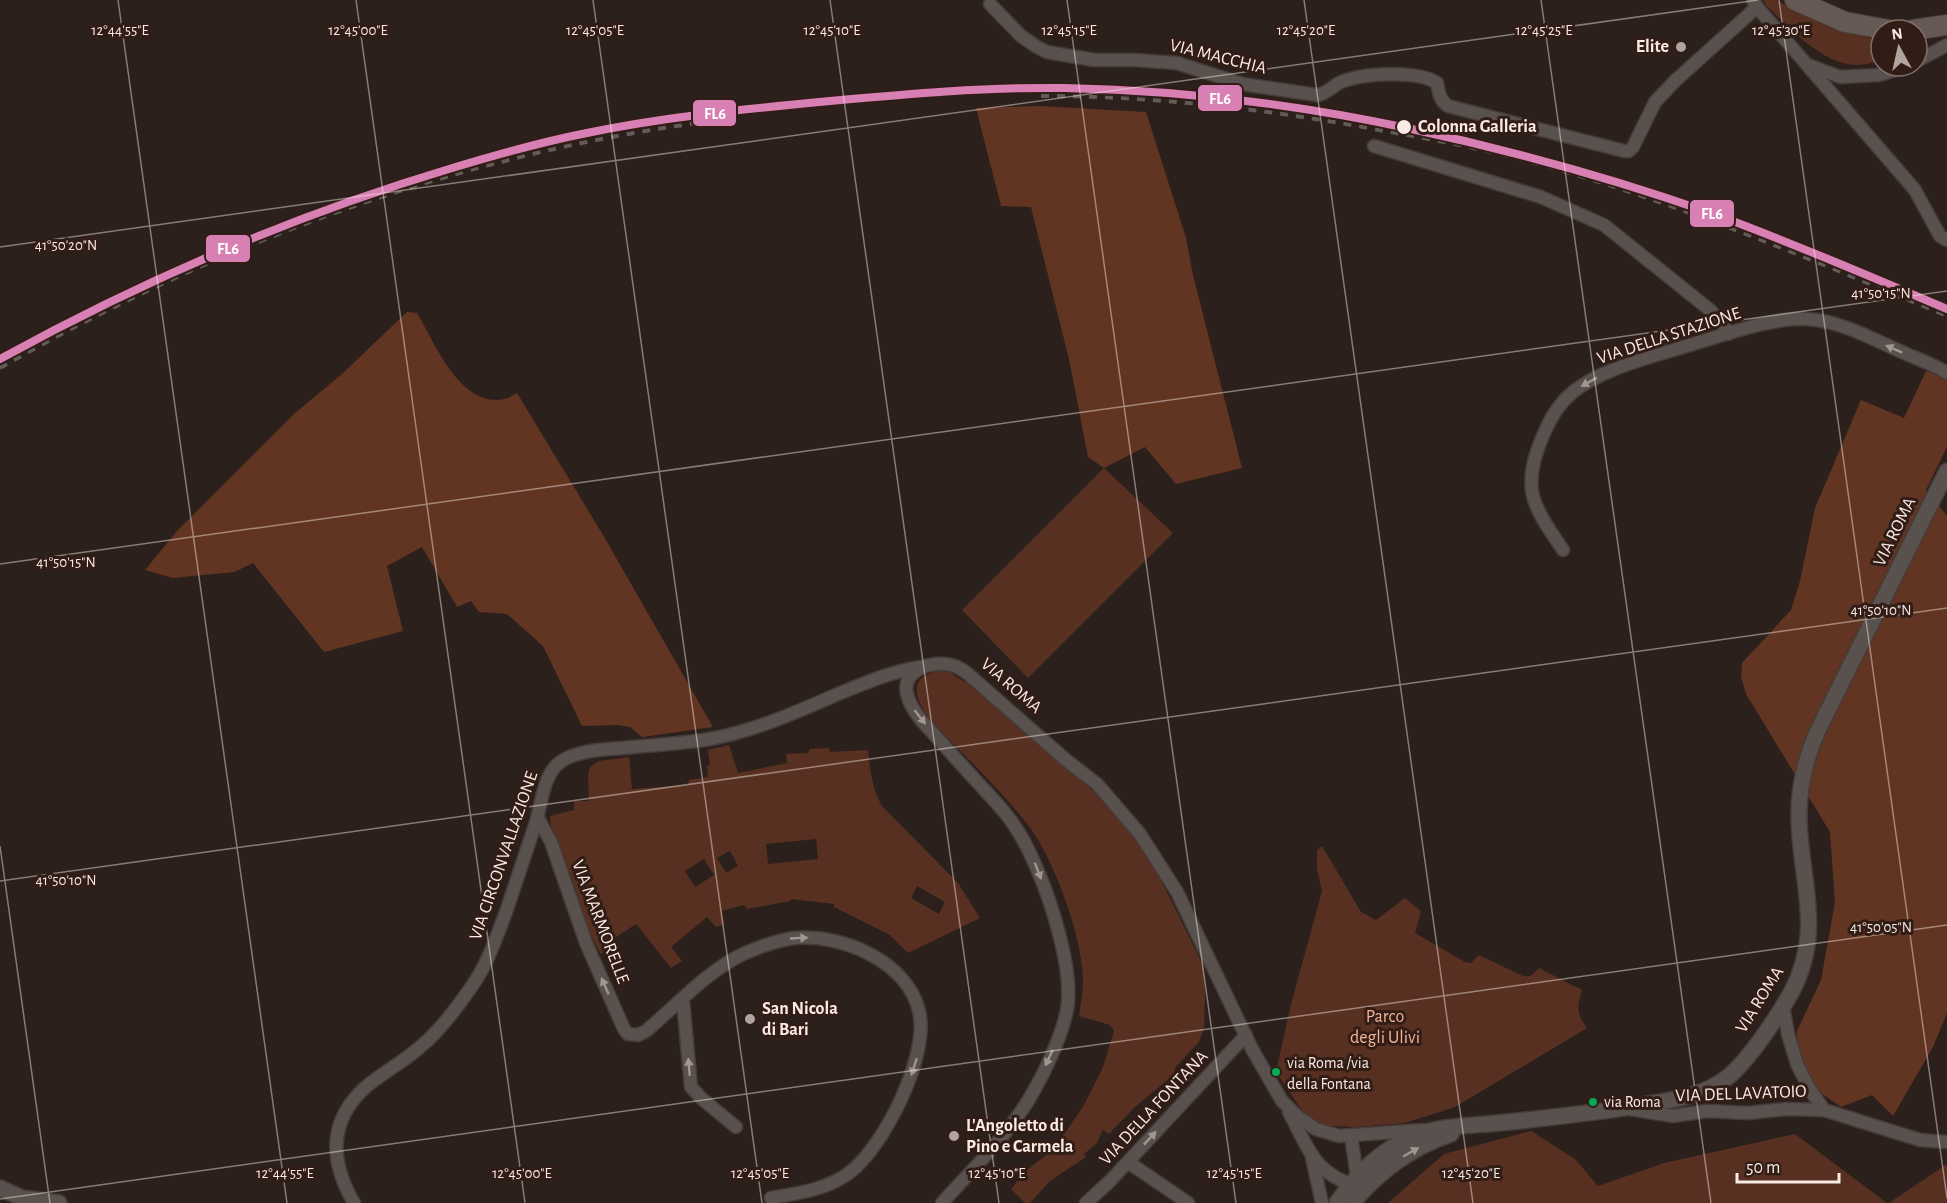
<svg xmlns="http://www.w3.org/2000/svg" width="1947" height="1203" viewBox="0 0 1947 1203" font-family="'Alegreya Sans',sans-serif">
<rect width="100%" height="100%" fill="#2b201c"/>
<g fill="#583021" fill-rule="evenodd">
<path d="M1763 0H1777L1792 9 1824 25 1857 35 1881 40V60C1874 62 1865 65 1857 65 1823 65 1789 28 1767 6Z"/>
<path d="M1104 468 1173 533 1028 678 962 610Z"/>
<path d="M939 671H948L969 685 1093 791 1135 838 1149 858 1169 896 1203 965 1205 993 1204 1028 1199 1042 1174 1069 1176 1073 1135 1107 1109 1134 1103 1130 1097 1143 1084 1154 1086 1157 1050 1181 1030 1203H1025L1011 1189 1027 1170 1054 1149 1084 1105 1103 1067 1114 1031 1110 1025 1079 1016C1081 1003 1083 992 1083 979 1082 936 1054 859 1028 825 999 788 964 755 931 721 916 701 905 677 939 671Z"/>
<path d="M729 745 738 773 787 763 786 754 808 753 810 749 829 748 830 752 868 750C870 769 872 789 882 806L958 883 980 918 908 953 890 935 834 907V904L791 899V901L747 909 744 905 722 911 724 924 716 927 707 917 671 947 682 961 671 968 636 924 604 945 608 950 601 954C586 930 581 904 572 879 565 858 551 839 550 816L574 810V801H589L588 776 590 767 599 761 629 757 632 789 688 785 689 780 708 777 707 766 710 765 708 750ZM816 839 818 859 768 864 766 844ZM730 851 738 866 726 873 717 858ZM704 859 714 875 695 887 685 871ZM917 886 945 902 939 914 911 898Z"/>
<path d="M1322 846 1361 912 1376 920 1405 898 1421 911 1415 933 1465 962 1471 963 1479 955 1523 976H1531L1539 968 1582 990C1577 1007 1576 1013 1587 1028L1455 1107 1405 1123 1356 1127 1328 1126 1307 1118 1276 1072 1291 1004 1322 891 1317 869V850Z"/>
<path d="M1531 1131 1575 1159 1598 1186 1664 1163 1795 1134 1887 1203H1388L1444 1154Z"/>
<path d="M1947 1164V1203H1889Z"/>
</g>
<g fill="#623523">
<path d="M1040 106 1146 112 1186 238 1193 275 1242 468 1176 484 1145 447 1104 468 1088 457 1069 359 1031 207 1001 206 976 108Z"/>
<path d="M407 312 417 313C435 343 460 408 504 399 508 399 513 395 517 393L603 535 713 727 642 737 630 727 617 725 582 726 543 646 507 614 479 612 471 601 457 607 422 547 387 566 403 631 324 652 253 563 234 572 173 578 145 570 177 531 295 413 342 374Z"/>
<path d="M1926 371 1947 378V447L1926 490 1947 516V1013L1933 1047 1893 1116 1872 1095 1841 1107 1811 1086 1796 1048 1797 1031 1821 980 1835 902 1830 832 1746 694 1741 677 1742 663 1791 610 1800 581 1815 508 1861 400 1904 418Z"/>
</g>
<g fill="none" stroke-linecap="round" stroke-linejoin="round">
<g stroke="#453b38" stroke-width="15">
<g id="minor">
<path d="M1753 0 1757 7 1915 190 1940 236 1947 240"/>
<path d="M990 4 1021 36 1037 47 1047 52 1094 60H1134L1177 63 1242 84 1317 95C1327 94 1332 86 1341 82 1363 73 1418 70 1437 83 1439 93 1440 101 1448 106L1624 151H1629L1633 147 1655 102 1676 80 1757 7"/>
<path d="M1917 61 1947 45"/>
<path d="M1808 65 1840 77 1879 75 1907 66"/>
<path d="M1374 146 1541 197 1604 225 1710 310 1724 325 1728 334"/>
<path d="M1563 550C1534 507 1520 490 1542 438 1547 426 1553 413 1562 403 1587 371 1655 356 1693 344 1724 335 1777 316 1808 319 1841 321 1872 339 1902 352 1917 359 1933 364 1947 373"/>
<path d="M538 818 551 842 586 943 624 1029 628 1034 638 1035 646 1031C677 1005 706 972 743 954 759 947 777 940 795 938 842 934 907 961 919 1011 930 1055 884 1147 849 1173 826 1190 798 1193 771 1198"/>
<path d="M683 1000 691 1087 701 1098 736 1127"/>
<path d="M1783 1006 1788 1034 1797 1064 1809 1088 1824 1110 1920 1140 1947 1142"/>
<path d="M1630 1109 1673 1116 1707 1111 1748 1113 1786 1109 1824 1110"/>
<path d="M1289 1112C1308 1148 1315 1175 1357 1186"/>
<path d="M1351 1136 1357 1176 1361 1181"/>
<path d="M1312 1158 1322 1203"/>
<path d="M1128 1162 1188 1203"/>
<path d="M354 1203C329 1160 328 1119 368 1085 384 1072 403 1062 419 1048 440 1031 457 1008 472 986 488 963 496 938 506 912 516 882 526 852 536 822 542 803 543 776 559 763 578 748 610 750 633 747 659 745 685 743 710 739 754 731 797 712 838 694 865 683 890 672 920 667"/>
<path d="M942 1203C969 1173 1000 1143 1022 1110 1039 1085 1061 1040 1067 1010 1075 963 1041 864 1014 825 1004 810 991 797 979 784 959 762 940 741 921 720 915 712 909 704 907 694 901 670 933 660 951 665 957 666 963 670 968 674L1066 760 1097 784 1140 834 1177 892 1252 1049 1282 1101 1298 1117 1316 1129 1339 1136 1423 1130"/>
<path d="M1086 1203 1110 1181 1246 1035"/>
</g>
</g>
<g stroke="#453b38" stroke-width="18">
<g id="tertiary">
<path d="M0 1188 22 1198 59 1203"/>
<path d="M1337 1203C1355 1176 1380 1151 1410 1138 1438 1125 1470 1126 1499 1123 1547 1118 1596 1113 1643 1105 1673 1100 1704 1096 1728 1077 1748 1061 1778 1016 1791 993 1824 932 1801 883 1799 820 1798 785 1806 755 1821 724L1947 471"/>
<path d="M1352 1203C1380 1171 1410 1148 1451 1134"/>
</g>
</g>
<g stroke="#453b38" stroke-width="22">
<g id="primary">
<path d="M1795 0 1845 22 1889 30"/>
<path d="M1913 30 1947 25"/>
</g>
</g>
<use href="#minor" stroke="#59514e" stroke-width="12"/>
<use href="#tertiary" stroke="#59514e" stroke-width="15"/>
<use href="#primary" stroke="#665954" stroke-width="20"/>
<g stroke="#635b58" stroke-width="4" stroke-dasharray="8 8" stroke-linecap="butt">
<path d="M1041 96C1154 96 1267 109 1379 130 1430 139 1481 148 1531 162 1674 201 1810 259 1947 316"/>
<path d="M0 368C215 245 452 157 697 123"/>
</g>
<g stroke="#311d16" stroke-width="12">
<path id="rail-1" d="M0 359C144 280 292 216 449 169 492 156 534 144 577 135 661 117 745 109 830 101 907 94 985 87 1064 88 1179 90 1294 104 1407 128 1510 150 1612 178 1711 213 1791 242 1869 276 1947 309"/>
</g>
<use href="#rail-1" stroke="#d880b4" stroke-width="8"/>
</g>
<defs><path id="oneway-solid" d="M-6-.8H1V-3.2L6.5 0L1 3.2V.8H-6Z" transform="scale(1.5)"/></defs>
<g fill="#a19692">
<use href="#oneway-solid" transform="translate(1894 349) rotate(-156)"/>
<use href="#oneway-solid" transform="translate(1589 382) rotate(151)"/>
<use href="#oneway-solid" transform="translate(920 717) rotate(52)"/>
<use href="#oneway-solid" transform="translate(1038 871) rotate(69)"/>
<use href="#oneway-solid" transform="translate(799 938) rotate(-3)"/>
<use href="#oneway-solid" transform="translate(605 986) rotate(-114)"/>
<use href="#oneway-solid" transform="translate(1049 1058) rotate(115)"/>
<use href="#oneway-solid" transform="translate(689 1067) rotate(-95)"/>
<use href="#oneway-solid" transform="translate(914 1067) rotate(108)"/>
<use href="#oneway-solid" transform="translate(1150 1138) rotate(-47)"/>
<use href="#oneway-solid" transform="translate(1411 1152) rotate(-30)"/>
</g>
<path fill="none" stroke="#f9eae5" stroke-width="1.5" stroke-opacity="0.45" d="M118 0 287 1203M356 0 525 1203M593 0 762 1203M830 0 999 1203M1067 0 1236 1203M1304 0 1473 1203M1541 0 1711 1203M1779 0 1947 1198M0 247 1758 0M0 564 1947 291M0 846 50 1203M0 881 1947 608M0 1199 1947 925"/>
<g fill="#b1a39f" stroke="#311d16" stroke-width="2">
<circle cx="1681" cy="47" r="6"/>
<circle cx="750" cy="1019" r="6"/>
<circle cx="954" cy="1136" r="6"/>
</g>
<circle fill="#f9eae5" stroke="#311d16" stroke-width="2" cx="1404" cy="127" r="8"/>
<g fill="#06aa56" stroke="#311d16" stroke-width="2">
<circle cx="1276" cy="1072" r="5"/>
<circle cx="1593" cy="1102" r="5"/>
</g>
<g text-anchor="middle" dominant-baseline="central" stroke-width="6" stroke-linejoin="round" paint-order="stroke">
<g font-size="16" fill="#f9eae5" stroke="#311d16" text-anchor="start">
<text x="1287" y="1063">via Roma /via<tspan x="1287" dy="21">della Fontana</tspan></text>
<text x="1604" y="1102">via Roma</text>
</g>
<g font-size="18" font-weight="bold" fill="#f9eae5" stroke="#311d16" text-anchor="start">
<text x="1669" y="47" text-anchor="end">Elite</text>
<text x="762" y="1009">San Nicola<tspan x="762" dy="21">di Bari</tspan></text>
<text x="966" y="1126">L'Angoletto di<tspan x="966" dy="21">Pino e Carmela</tspan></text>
</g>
<g font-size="18" fill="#f9eae5" stroke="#311d16">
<text transform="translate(1218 57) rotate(14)">VIA MACCHIA</text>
<text transform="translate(1669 336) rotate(-18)">VIA DELLA STAZIONE</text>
<text transform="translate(1895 532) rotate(-64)">VIA ROMA</text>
<text transform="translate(1011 686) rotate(41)">VIA ROMA</text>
<text transform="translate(504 856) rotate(-71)">VIA CIRCONVALLAZIONE</text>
<text transform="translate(600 922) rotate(69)">VIA MARMORELLE</text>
<text transform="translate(1760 1000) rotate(-58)">VIA ROMA</text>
<text transform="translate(1741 1094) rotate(-2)">VIA DEL LAVATOIO</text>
<text transform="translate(1154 1108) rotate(-47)">VIA DELLA FONTANA</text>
</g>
<g font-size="18" font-weight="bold" fill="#f9eae5" stroke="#311d16" text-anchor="start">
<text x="1418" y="127">Colonna Galleria</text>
</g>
<g font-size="18" fill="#f6b399" stroke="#311d16">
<text x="1385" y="1017">Parco<tspan x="1385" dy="21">degli Ulivi</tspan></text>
</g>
</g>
<g font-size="15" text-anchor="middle" fill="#f9eae5" stroke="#311d16" stroke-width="6" stroke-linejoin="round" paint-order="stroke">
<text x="120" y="35">12°44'55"E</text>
<text x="358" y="35">12°45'00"E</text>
<text x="595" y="35">12°45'05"E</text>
<text x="832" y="35">12°45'10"E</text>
<text x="1069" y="35">12°45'15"E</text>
<text x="1306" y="35">12°45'20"E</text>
<text x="1544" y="35">12°45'25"E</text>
<text x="1781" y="35">12°45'30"E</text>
<text x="66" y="250">41°50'20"N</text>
<text x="1881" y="298">41°50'15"N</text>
<text x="66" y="567">41°50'15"N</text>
<text x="1881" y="615">41°50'10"N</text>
<text x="66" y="885">41°50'10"N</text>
<text x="1881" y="932">41°50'05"N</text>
<text x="285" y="1178">12°44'55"E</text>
<text x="522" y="1178">12°45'00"E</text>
<text x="760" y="1178">12°45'05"E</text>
<text x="997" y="1178">12°45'10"E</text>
<text x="1234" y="1178">12°45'15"E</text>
<text x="1471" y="1178">12°45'20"E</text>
</g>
<g stroke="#311d16" stroke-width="2">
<rect x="1197" y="84" width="46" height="28" rx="6" fill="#d880b4"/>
<rect x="692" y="99" width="45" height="28" rx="6" fill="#d880b4"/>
<rect x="1689" y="199" width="46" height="29" rx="6" fill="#d880b4"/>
<rect x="205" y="234" width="46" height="29" rx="6" fill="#d880b4"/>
</g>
<g font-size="16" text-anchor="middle" font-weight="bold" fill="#fff">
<text x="1220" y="104">FL6</text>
<text x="715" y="119">FL6</text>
<text x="1712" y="219">FL6</text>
<text x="228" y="254">FL6</text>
</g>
<g transform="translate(1899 48) rotate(352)"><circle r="28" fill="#311d16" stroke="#816f69" stroke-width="1.5"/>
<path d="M0-4.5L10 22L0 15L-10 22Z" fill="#b1a39f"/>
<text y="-9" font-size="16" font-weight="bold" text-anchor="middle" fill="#f9eae5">N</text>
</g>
<path d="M1737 1173v9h102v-9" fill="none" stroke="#f9eae5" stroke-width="3"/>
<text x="1746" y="1173" font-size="18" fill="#f9eae5" stroke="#311d16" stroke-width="4.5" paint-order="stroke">50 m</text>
</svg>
